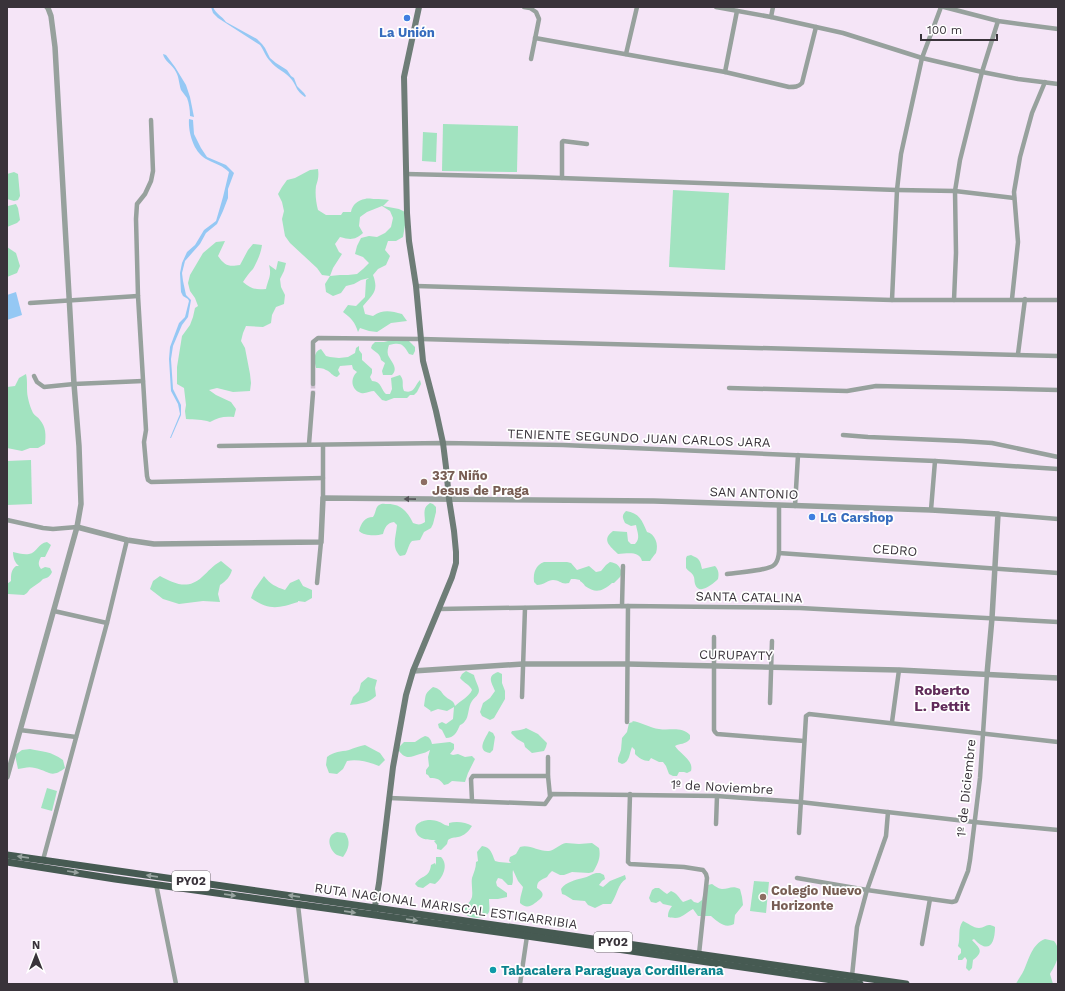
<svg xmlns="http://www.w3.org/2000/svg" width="1065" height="991" viewBox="0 0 1065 991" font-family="'Work Sans',sans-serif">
<rect width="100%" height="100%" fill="#f5e5f7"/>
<g fill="#a2e3c0" fill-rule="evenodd">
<path d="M443 124 518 126 517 172 442 171Z"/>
<path d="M423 132 437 133 436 162 422 161Z"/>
<path d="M318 169C319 176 318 180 316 186 315 194 316 202 318 210L326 215H341L343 212H351C352 205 358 200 365 199 368 198 372 199 375 199 380 199 384 199 389 200L383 206 399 209 407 213 403 237 396 241H388L385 250 390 256 386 265 378 269 373 275C379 291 373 294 363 306L365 314 373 316C383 309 391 311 402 314L407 321 391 323 377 332 369 331 360 328 358 332C355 322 351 318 343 312L348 305 356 306 365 297 366 280 369 278 361 280 354 284 346 286 341 293 333 296 326 292 325 284 330 276 322 275 317 268 290 243 285 236 282 219 284 211 282 202 278 194 282 187 287 180 295 178 310 170ZM382 206 390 211 393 218 391 227 385 233 377 237 369 236 361 238 357 246 355 254 363 257 369 263 363 269 357 274 348 275H340L330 276 333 268 342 254 339 252 335 244 340 237C351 240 355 240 363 233L359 226 360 217 367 212Z"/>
<path d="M14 172 18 174 20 196 18 200 14 201 7 199V174Z"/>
<path d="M673 190 729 193 725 270 669 267Z"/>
<path d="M16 204 18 208 20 220 17 223 7 227V211L8 206Z"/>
<path d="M225 241 218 256C225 266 229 267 240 265L248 250 253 244 262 245C261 253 257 262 253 269 249 273 246 277 243 282 251 289 256 290 266 289 268 279 272 276 269 265L276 270 278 261 286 263 284 271 280 279 281 287 285 295 284 304 276 307 272 315 271 323 263 327 246 326 243 333 241 341 245 348 250 374 251 383 250 391 233 392 217 388 209 390 216 395 231 402 236 409 234 417C225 416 218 417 210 422 202 419 195 420 186 419L185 411 186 405 184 388 177 384V367L182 336 190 325 193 317 195 308 198 306 195 298 190 291 188 283 190 275 203 253 216 242Z"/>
<path d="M7 247 16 253 20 266 17 273 7 277Z"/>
<path d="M392 340 409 341 415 347V351L413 355 409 354C403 344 401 342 389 345 388 348 387 351 388 355 391 362 399 368 392 375H383L382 371 385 363 381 360C380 353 376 353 371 348L372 345 375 342H384Z"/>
<path d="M359 346V350L362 354V360L372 369V373L370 377 372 381C382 382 380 388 386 394H390L392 389 391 378 400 375C405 381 401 385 404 391 415 394 414 386 420 380L421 384 417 392 414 395H410L407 398H394L386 401 382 400 374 391C370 391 366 394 361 393 351 390 350 378 357 372L353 369 352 365 340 366 338 370 340 374 337 377C332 376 331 372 326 370 323 368 319 368 316 368 314 360 313 352 321 349L326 356 330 357 339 358 348 357 355 353 356 348Z"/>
<path d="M26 374C28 382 26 390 28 398 29 403 31 409 33 413 35 416 38 417 40 420 46 427 46 435 45 444L38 448H30L22 451 7 448V387L15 386 19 378Z"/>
<path d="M31 460 32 504 7 505V461Z"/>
<path d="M430 503 433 504 436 507V512L433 524 431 528 424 532 420 540 412 541C408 545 408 551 405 555L400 556C391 547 396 537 397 525L394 522C387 523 385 527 383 534 376 536 364 536 359 531 361 523 365 517 373 517 376 513 375 508 379 505 382 503 385 504 388 504 401 504 408 512 413 523 418 525 421 525 425 522 425 514 422 508 430 503Z"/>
<path d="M626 511C639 513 642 520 647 532 655 534 659 544 656 553 654 555 652 558 650 561H642C639 550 626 554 618 554 610 546 601 540 613 531L627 532 628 541 631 544H635C641 538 637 532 636 525L631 526 625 523C623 518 621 516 626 511Z"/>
<path d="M47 542 51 545 45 557H41C38 562 38 565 41 569L45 567 50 568 52 572C50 576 48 578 43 579L40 582 30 589 27 593 24 595 8 594 7 593V584L11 581C11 574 11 570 16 566H19C15 563 13 558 13 552 18 553 24 555 29 554 37 553 38 543 47 542Z"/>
<path d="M691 555C700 559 700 560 702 569L715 566C719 570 719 575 718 579 713 584 699 596 695 584 694 581 695 578 693 575 691 572 688 571 686 568V558L687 556Z"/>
<path d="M221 561 232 570C230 577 226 581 220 585L218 594 220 602 203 601 179 604 163 599 150 589 153 581 160 576C175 584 188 590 202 577 209 571 212 566 221 561Z"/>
<path d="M544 562H567L571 563 577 570 589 566 596 572 601 571 606 565 610 562C617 563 620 566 622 573L620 577 614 583H612C603 591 596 594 585 586 584 584 582 582 580 581V580L575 579H571L569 583C561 585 560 580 553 580 548 580 544 585 537 585L534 582C533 572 536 565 544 562Z"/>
<path d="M264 576C270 584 276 587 285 590L290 583 299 579 303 586 312 590V598L305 602 298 601V602C279 608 269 611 251 598L254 590Z"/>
<path d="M466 671 474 675C475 680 479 687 479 690 479 695 475 697 472 701 468 706 469 717 465 721 463 724 462 724 460 725 457 732 454 738 446 738L442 730 439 728 438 724 442 722 446 724 453 719 454 707 447 711 438 709 430 712 431 711 424 706C426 695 424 694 433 687 443 690 440 692 446 697 450 701 453 699 455 706 461 700 469 697 472 690 470 685 464 683 460 678L462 674Z"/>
<path d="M498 672 502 674V683L505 691V699L494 718 490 720 482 716 480 712 483 703 490 698 495 691C492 683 486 676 498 672Z"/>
<path d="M368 677 377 680 375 688 376 696C369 703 359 704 350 705L353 697 359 691 361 683Z"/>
<path d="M632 721C641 722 650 728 659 729 670 731 681 726 690 735V739C685 745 680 743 675 746 680 754 694 760 691 771L687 773 684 772H679L677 776H673L669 774 666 766 663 762H659L651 758 649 761C643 761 639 758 635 754V750L632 747C629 754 630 762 622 764L618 762V758L621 750 622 738 627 732 629 723 633 722Z"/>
<path d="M526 728 538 734 547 743 546 747 544 751 532 753 525 747 524 743 517 739 511 733 512 731C515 731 523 730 526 728Z"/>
<path d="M489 731 493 733 495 737 493 750 490 753C476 751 485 739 489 731Z"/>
<path d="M425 736C430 737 431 740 432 744L450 742 454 744V749L450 754 453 755 458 754 465 757 472 756 475 759 468 773 465 782 452 781 448 784 444 785C440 779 437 778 430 778L428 775 426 774V770L429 766 428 757 430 750C427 752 424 753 420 754 411 757 406 760 399 751V747L404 742H415L421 738Z"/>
<path d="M365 745 380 753 385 760 379 766C369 762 358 759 347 761L343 769 337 774 329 773 326 765 327 757C335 751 340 752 349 750 354 748 359 746 365 745Z"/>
<path d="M30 749C44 752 50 751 63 760L65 768C51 779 49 771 35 768 29 766 24 768 18 769L15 755 22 750Z"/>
<path d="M47 788 57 791 52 811 41 808Z"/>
<path d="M428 820C435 820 439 821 445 825L449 826V823C456 821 466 822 472 826 469 831 464 836 458 837 454 838 452 837 448 840L447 844 441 850 437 849V845L434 841 436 840C431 840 424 840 420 837 418 836 417 834 416 832 413 824 421 821 428 820Z"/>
<path d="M337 832 345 833C351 841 349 849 343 857 341 856 339 856 337 855 329 850 325 835 337 832Z"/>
<path d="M566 843 579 844 592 843 599 848C601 857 598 864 593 872L589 873 572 872 564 875H560L552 871 549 874 547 877C542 880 537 880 537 888 547 894 542 898 535 903 530 907 525 908 520 903 520 896 522 893 523 887L518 881 513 870C512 875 514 880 512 885H508L502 879 498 878 496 882 497 886 507 893V897L498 899H489C489 903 490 909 489 912 485 920 470 919 465 914 464 903 469 906 472 897 473 891 471 884 472 878 474 872 476 868 476 862L478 861 477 852 482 846C491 847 492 854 495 861L499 862 511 863 509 861 510 857 516 854 520 847C530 844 539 852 549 851 555 850 560 844 566 843Z"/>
<path d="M436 857H441C449 865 443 878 435 884L430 883 423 888 418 887 415 884C422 874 429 879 431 865L435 863 436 865Z"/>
<path d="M596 873H600L604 875 605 879 602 881 599 885 603 887 610 881 625 875 626 879C618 883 617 896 611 904H603L595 908 588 905 585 901 573 900 565 895 562 894 561 889C566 882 575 880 583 878 588 877 592 874 596 873Z"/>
<path d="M754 881 769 882 766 913 750 911Z"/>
<path d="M712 884C715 886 719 889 722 889 729 889 732 885 740 889L742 897 743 905 735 915 734 924C725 929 718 922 711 916H698L693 909C682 915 682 920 668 917 668 912 669 910 672 906L663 904 660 901 656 903 651 902 649 898 652 890 655 888H659L664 892 667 894 671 891C677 893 679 898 683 902L691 899 694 902 698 903 702 900 703 896 708 885Z"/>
<path d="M963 921C968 923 973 928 979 928 986 928 986 922 995 927 995 945 988 954 974 939L972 940C979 948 985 951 973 960L972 968 969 971 966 968 967 960 965 957 962 960H958V956L961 953V949L958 946C961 937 957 929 963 921Z"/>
<path d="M1045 939 1054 941C1063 952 1056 964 1050 974L1053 984H1016C1018 979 1022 975 1024 970 1029 959 1032 944 1045 939Z"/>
</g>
<g fill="#95c8f4">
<path d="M211 7H213C216 14 222 16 226 22L257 39 262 44 265 48 270 58 276 63 287 70 291 76 294 78 297 86 304 93 306 96 305 97C296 91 297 87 292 80 286 72 276 69 270 61 265 56 264 50 260 45L218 18 213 13Z"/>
<path d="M163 54 166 55 175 67 186 85 190 97 194 117 190 116C190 110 189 103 187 98 185 95 183 93 181 90 179 84 179 77 176 72 173 65 164 61 163 54Z"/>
<path d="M189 119 193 120 194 134 201 148 207 157 226 165 234 173 228 189V198L223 211 217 224 206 233 200 244 185 261 182 273 183 281 186 295 191 300 188 317 182 325 173 346 171 359 173 389 181 405V415L171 438H170L180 414 178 404 171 391 169 359 170 347 179 323 185 317 189 301 188 299 183 296 181 292 180 273 182 263 187 252 195 245 204 230 216 221 223 197 229 172C223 166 216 164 208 160 194 154 188 133 189 119Z"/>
<path d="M16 292 22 315 7 320V295Z"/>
</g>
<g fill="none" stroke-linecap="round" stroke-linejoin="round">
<path stroke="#cfc1d1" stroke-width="4.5" stroke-dasharray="4.5 2" stroke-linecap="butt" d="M313 384V393"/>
<g stroke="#97a19d" stroke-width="4.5">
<path d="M524 7 530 8 536 12 539 19 531 59"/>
<path d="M716 7 771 17 843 33 922 58 982 72 1018 79 1058 84"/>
<path d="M944 7 998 21 1058 29"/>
<path d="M771 17 773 7"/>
<path d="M535 38 725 72 789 87C795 87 798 87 802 83L816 27"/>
<path d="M626 54 637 7"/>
<path d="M725 72 737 11"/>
<path d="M151 120 153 171 151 181 145 194 137 204 136 219 138 296 146 430 144 442 147 476 148 480 151 482 323 478"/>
<path d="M406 174 533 177 897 190 955 191 1014 198"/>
<path d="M562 178V142L563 141 587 144"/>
<path d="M416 286 892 300H1058"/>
<path d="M1012 299 1018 242 1014 192 1020 157 1032 113 1045 82"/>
<path d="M892 300 897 190 901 154 922 58 941 7"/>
<path d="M954 300 956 253 955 191 960 160 982 72 998 21"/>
<path d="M30 303 138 296"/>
<path d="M1018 354 1025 299"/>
<path d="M34 376 37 382 44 387 74 384 143 381"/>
<path d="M313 384V342L318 338 421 339 1058 356"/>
<path d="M729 388 847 391 876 386 1058 390"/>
<path d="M843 435 868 437 962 441 992 443 1058 457"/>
<path d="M309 444 313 393"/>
<path d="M323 445V498"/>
<path d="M219 446 443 443 563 445 767 454 935 461 1058 469"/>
<path d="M779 505V553L1058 573"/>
<path d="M795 506 798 455"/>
<path d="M931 510 935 461"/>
<path d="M998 514 1058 519"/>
<path d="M7 520 43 528 53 529 77 527"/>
<path d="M727 574C738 572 768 571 774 565 778 562 778 558 779 553"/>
<path d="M317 583 321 542"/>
<path d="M622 606 623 566"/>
<path d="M439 609 628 606 800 608 1058 622"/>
<path d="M54 611 107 623"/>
<path d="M714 637V730L715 732 717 734 804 741"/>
<path d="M522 697 525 608"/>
<path d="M770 703 772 641"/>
<path d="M627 722 628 606"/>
<path d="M892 722 899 670"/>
<path d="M20 730 76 737"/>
<path d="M548 757V776L550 796"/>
<path d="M630 794 628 862 630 864 684 867 703 870 706 874 707 878 699 954"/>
<path d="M389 798 545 804 552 794 717 796 757 799 800 802 974 822 1058 830"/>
<path d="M472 801 471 779 473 776H548"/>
<path d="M716 824 717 796"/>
<path d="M799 833 806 716 809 714C892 723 975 733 1058 742"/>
<path d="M43 860 107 623 127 540"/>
<path d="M797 878 867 890 952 902 956 901 968 871 970 860 980 778 987 674"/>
<path d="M156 884 176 984"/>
<path d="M298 905 307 984"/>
<path d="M922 944 930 899"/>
<path d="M852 976 857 927 867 890 886 836 888 812"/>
<path d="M520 984 527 936"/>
</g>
<g stroke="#97a19d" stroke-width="5.5">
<path d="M77 527 127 540 154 544 321 542 323 498 654 501 779 505 931 510 998 514 992 618 987 674"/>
<path d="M413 671 523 664H627L899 670 1058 678"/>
<path d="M7 777 77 527 81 504 79 446 74 384 55 47 51 16 48 8 47 7"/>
</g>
<path stroke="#6e7d77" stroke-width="6" d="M374 912 379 883 393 767 406 695 413 671 452 577 456 563V552L454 531 449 499 446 467 443 443 436 411 423 361 416 286 409 241 407 213 404 77 419 7"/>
<g stroke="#465a52" stroke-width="7">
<path d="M7 855 906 984"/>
<path d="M7 862 115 879 527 936 860 984"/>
</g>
</g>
<defs><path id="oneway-solid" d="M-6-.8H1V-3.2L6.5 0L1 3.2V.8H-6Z"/></defs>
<use fill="#555458" href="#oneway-solid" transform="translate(410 499) rotate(-179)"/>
<g fill="#99a4a0">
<use href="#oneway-solid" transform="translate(23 857) rotate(-172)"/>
<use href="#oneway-solid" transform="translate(73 872) rotate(9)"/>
<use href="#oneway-solid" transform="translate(152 876) rotate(-172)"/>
<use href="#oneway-solid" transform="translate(230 895) rotate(8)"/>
<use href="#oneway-solid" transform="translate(294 896) rotate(-172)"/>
<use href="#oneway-solid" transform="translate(350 912) rotate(8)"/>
<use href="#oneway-solid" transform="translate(412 920) rotate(8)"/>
</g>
<g fill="#3f7fe0" stroke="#fff" stroke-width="1.5">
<circle cx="407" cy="18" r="4"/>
<circle cx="812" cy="517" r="4"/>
</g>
<g fill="#8d6e63" stroke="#fff" stroke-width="1.5">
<circle cx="424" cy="482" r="4"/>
<circle cx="763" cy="897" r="4"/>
</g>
<circle fill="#0f9aa8" stroke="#fff" stroke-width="1.5" cx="493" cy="970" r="4"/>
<g text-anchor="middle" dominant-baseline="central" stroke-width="3.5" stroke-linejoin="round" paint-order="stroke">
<g fill="#fff" stroke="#747075" stroke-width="1">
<rect x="172" y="871" width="38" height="20" rx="3"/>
<rect x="594" y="932" width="38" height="20" rx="3"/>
</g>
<g font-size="12" font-weight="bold" fill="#39333a">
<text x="191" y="881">PY02</text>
<text x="613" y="942">PY02</text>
</g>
<g font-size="13" font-weight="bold" fill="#366cbe" stroke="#fff">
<text x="407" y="32">La Unión</text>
<text x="820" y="517" text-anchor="start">LG Carshop</text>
</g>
<g font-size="13" fill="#39333a" stroke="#fff">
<text transform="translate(639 438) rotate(2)">TENIENTE SEGUNDO JUAN CARLOS JARA</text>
<text transform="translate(754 493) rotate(2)">SAN ANTONIO</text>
<text transform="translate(895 550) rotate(4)">CEDRO</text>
<text transform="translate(749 597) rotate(1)">SANTA CATALINA</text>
<text transform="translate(736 655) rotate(1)">CURUPAYTY</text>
<text transform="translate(722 787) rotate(3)">1º de Noviembre</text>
<text transform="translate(966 788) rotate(-84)">1º de Diciembre</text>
<text transform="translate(446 906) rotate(8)">RUTA NACIONAL MARISCAL ESTIGARRIBIA</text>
</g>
<g font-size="13" font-weight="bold" fill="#785e54" stroke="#fff" text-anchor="start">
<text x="432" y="475">337 Niño<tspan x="432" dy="15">Jesus de Praga</tspan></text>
<text x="771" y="890">Colegio Nuevo<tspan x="771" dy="15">Horizonte</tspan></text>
</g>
<g font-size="13" font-weight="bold" fill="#0d838f" stroke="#fff" text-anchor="start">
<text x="501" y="970">Tabacalera Paraguaya Cordillerana</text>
</g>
<g font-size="14" font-weight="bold" fill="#612c5a" stroke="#fff">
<text x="942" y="690">Roberto<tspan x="942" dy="16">L. Pettit</tspan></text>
</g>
</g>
<rect width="1065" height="991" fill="none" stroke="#39333a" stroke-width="16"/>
<g transform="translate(36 955)" stroke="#ffffff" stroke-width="3" paint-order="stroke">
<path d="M0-3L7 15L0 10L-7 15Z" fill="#39333a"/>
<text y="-6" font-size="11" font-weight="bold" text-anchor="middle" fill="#39333a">N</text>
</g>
<path d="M921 34v6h76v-6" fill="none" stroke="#39333a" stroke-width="2"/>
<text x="927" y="34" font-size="12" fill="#39333a" stroke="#ffffff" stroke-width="3" paint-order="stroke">100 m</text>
</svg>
